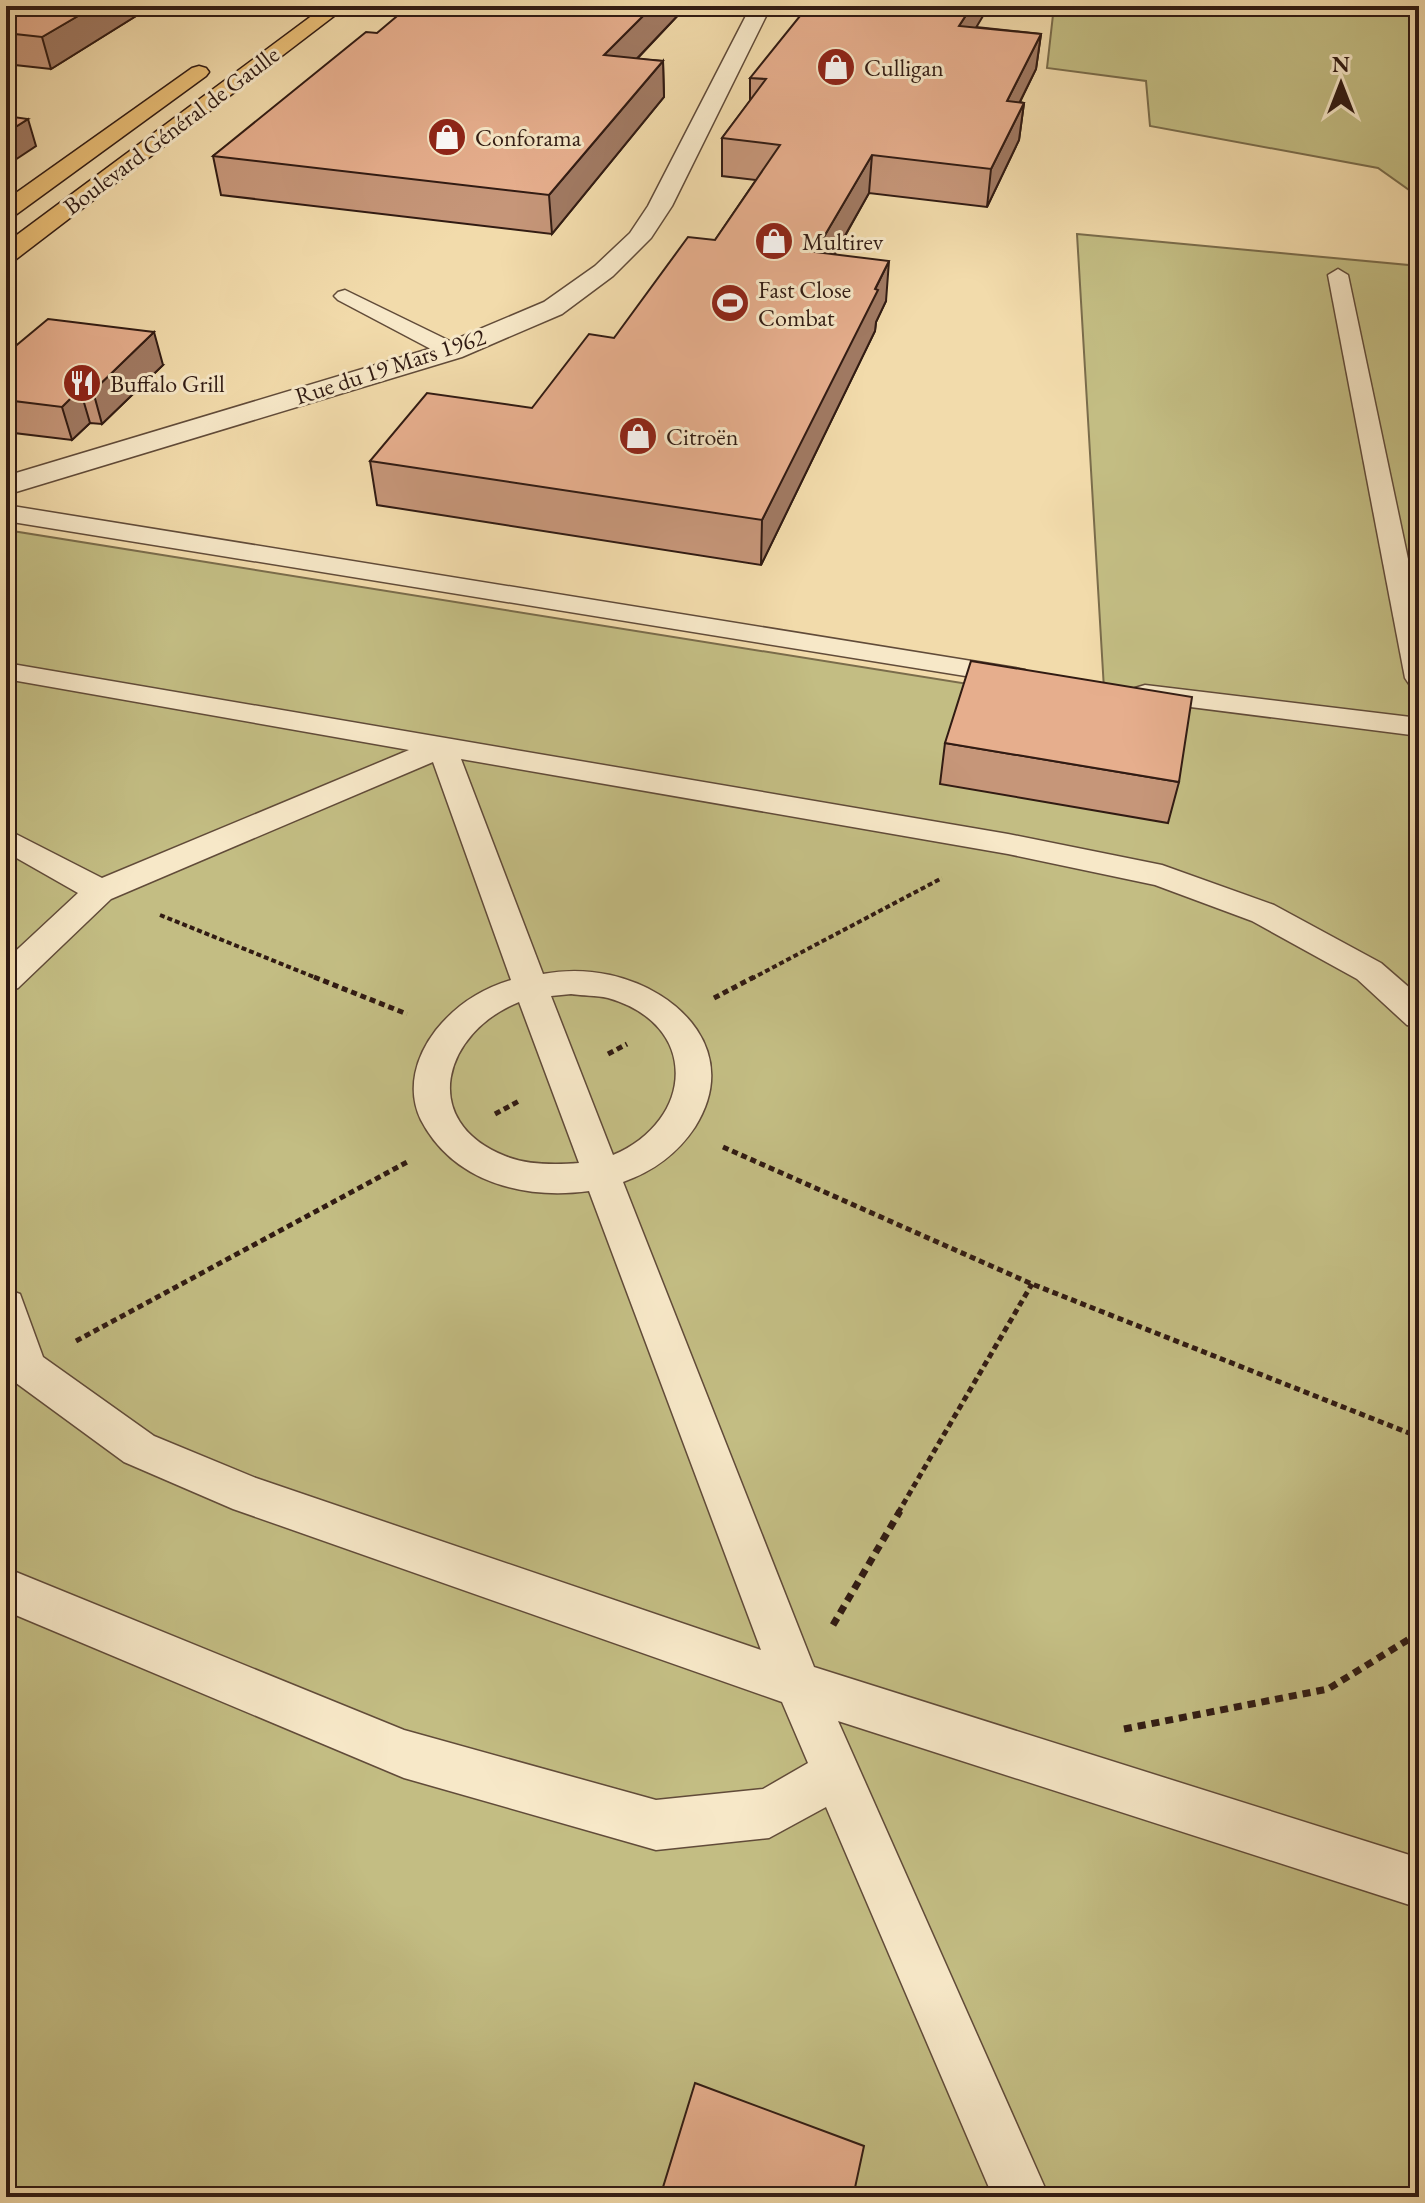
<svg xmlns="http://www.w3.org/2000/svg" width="1425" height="2203" viewBox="0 0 1425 2203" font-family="'EB Garamond',serif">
<rect width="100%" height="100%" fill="#f2dbab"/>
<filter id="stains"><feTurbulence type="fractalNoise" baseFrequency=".0025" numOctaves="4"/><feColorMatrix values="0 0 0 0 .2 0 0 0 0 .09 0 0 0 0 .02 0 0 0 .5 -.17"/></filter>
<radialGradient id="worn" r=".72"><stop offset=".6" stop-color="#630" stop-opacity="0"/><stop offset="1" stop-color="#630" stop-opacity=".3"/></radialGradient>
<g fill="#c3bd83" stroke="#7a6c4b" stroke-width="2">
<path d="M1054 6H1419V197L1378 168 1150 126 1146 81 1047 68Z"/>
<path d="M1077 234 1419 266V2197H6V530L1105 706Z"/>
</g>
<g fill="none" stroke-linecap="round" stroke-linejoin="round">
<g stroke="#614b39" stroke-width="3">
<g id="lane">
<path d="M1338 269 1348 275 1419 611V686L1409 684 1405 678 1328 275Z"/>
<path d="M345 290 460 346 463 351 460 356H444L338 300 334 296 338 292Z"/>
<path d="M6 505 1015 668 1025 670 1029 676 1025 682 1015 684 6 521Z"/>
<path d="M6 663 1008 834 1162 865 1274 905 1381 963 1419 996V1028L1407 1025 1357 979 1252 921 1155 885 1008 854 461 759 543 974C565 970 587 970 610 975 682 991 741 1054 695 1127 677 1154 654 1171 623 1182L814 1667 1419 1858V1908L838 1721 1049 2197H993L826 1807 769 1838 656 1850 404 1778 6 1611V1568L404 1730 656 1800 763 1789 808 1763 782 1702 233 1509 124 1462 12 1380 6 1369V1289L20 1294 43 1357 154 1436 256 1478 761 1650 589 1191C524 1200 453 1182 421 1120 406 1089 416 1056 436 1030 456 1005 481 989 511 980L433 762 111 899 18 988 6 992V960L78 893 6 852V829L102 878 409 750 6 679ZM571 994C583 996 596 995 608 998 700 1024 695 1120 613 1155L551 996ZM519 1002 579 1163C555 1165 527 1165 505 1156 417 1121 444 1032 519 1002Z"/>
<path d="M1145 685 1419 718V736L1135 700 1131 694 1135 688Z"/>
</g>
</g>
<g stroke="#614b39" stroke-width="3">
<path id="street" d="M751 6H771L672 206 651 238 613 276 562 314 462 357 6 495V476L442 345 544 302 595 266 630 233 648 206Z"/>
</g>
<g stroke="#311b13" stroke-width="3">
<g id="primary">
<path d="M325 6H347L15 260 6 262V243Z"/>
<path d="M199 66 206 68 209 72 206 76 14 216 6 218V200L192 68Z"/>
</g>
</g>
<g stroke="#311b13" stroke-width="4" stroke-dasharray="5 3" stroke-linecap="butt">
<path d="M160 915 319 979"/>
<path d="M751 979 942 878"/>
</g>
<g stroke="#311b13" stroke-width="5" stroke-dasharray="6 4" stroke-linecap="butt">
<path d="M314 977 407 1014"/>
<path d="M714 998 754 977"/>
<path d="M608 1054 627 1044"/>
<path d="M495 1114 521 1100"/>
<path d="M723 1147 1032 1284 1419 1437"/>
<path d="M76 1341 409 1161"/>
<path d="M898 1513 1032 1284"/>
</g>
<g stroke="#311b13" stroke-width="7" stroke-dasharray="8 6" stroke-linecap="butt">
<path d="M833 1625 900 1511"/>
<path d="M1124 1729 1328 1689 1419 1633"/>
</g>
<use href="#lane" fill="#f7e8c8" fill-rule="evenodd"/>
<use href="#street" fill="#f7e8c8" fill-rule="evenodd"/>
<use href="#primary" fill="#e9be76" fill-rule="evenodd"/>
</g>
<g fill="#c69679" stroke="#311b13" stroke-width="2">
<path d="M6 6H152L51 69 6 64Z"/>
<path d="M682 11 637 59 663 61 664 97 552 234 221 195 213 156 377 33Z"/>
<path d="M976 27 1041 34 1036 69 1020 102 1024 103 1019 140 987 207 869 193 835 254 886 301 876 322 875 331 761 565 377 505 370 461 532 408 614 338 715 240 756 180 722 176V138L750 101V78Z"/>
<path d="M6 354 163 365 102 424 90 423 72 440 6 432Z"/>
<path d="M945 743 1179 782 1168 823 940 784Z"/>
</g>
<g fill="#a17a63" stroke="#311b13" stroke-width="2">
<path d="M95 6H152L51 69 42 37Z"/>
<path d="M653 6H682V11L606 91 604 55Z"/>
<path d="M972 6H989L956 61 959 26Z"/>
<path d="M1041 34 1036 69 1002 138 1007 101Z"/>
<path d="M663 61 664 97 552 234 549 195Z"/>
<path d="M1024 103 1019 140 987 207 991 169Z"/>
<path d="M28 119 36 146 6 166V133Z"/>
<path d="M872 155 869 193 813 292 815 252Z"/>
<path d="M889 261 886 301 876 322 875 331 761 565 762 520Z"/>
<path d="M154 332 163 365 102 424 93 391Z"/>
<path d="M80 389 90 423 72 440 62 407Z"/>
</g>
<g fill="#e6ae8d" stroke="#311b13" stroke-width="2">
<path d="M6 6H95L42 37 6 33Z"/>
<path d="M409 6H653L604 55 663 61 549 195 213 156 366 32 377 33Z"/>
<path d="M808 6H972L959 26 1041 34 1007 101 1024 103 991 169 872 155 815 252 889 261 875 289 878 290 762 520 370 461 427 393 532 408 589 334 614 338 688 237 715 240 780 145 722 138 766 79 750 78Z"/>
<path d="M6 116 28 119 6 133Z"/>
<path d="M48 319 154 332 93 391 80 389 62 407 6 400V354Z"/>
<path d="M971 661 1192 697 1179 782 945 743Z"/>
<path d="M695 2083 864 2146 853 2197H660Z"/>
</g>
<defs>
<g id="shop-disc" transform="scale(2)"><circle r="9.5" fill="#8f2418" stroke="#f7e8c8"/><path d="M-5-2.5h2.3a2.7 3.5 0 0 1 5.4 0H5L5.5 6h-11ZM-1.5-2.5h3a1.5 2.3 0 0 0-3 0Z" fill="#fff"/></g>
<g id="stadium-disc" transform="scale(2)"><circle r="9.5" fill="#8f2418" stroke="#f7e8c8"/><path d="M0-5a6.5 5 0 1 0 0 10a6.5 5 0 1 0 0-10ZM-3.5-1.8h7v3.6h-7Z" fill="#fff"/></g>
<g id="restaurant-disc" transform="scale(2)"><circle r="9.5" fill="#8f2418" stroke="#f7e8c8"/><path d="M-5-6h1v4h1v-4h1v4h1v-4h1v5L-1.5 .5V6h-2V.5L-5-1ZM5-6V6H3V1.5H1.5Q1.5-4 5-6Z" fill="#fff"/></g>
</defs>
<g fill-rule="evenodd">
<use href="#shop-disc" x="836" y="67"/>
<use href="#shop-disc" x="447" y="137"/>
<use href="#shop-disc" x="774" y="241"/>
<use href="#stadium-disc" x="730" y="303"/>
<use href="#restaurant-disc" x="82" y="383"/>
<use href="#shop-disc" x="638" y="436"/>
</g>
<g text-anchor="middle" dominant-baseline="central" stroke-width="6" stroke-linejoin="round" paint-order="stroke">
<g font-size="24" fill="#311b13" stroke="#f7e8c8" text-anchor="start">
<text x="864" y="67">Culligan</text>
<text x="475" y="137">Conforama</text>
<text x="802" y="241">Multirev</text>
<text x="758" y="289">Fast Close<tspan x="758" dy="28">Combat</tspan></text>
<text x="110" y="383">Buffalo Grill</text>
<text x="666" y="436">Citroën</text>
</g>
<g font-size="24" fill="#311b13" stroke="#f7e8c8">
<text transform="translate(171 130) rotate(-37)">Boulevard Général de Gaulle</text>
<text transform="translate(390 366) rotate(-18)">Rue du 19 Mars 1962</text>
</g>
</g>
<rect width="1425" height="2203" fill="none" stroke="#f2dbab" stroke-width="32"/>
<rect x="8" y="8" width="1409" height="2187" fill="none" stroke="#311b13" stroke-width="4"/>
<rect x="16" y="16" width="1393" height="2171" fill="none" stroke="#311b13" stroke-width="2"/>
<g transform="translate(1341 84)" stroke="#f7e8c8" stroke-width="6" paint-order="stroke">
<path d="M0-6L14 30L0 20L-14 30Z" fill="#311b13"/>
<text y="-12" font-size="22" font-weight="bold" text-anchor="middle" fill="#311b13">N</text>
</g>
<rect width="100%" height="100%" filter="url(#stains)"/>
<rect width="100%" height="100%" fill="url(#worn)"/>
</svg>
